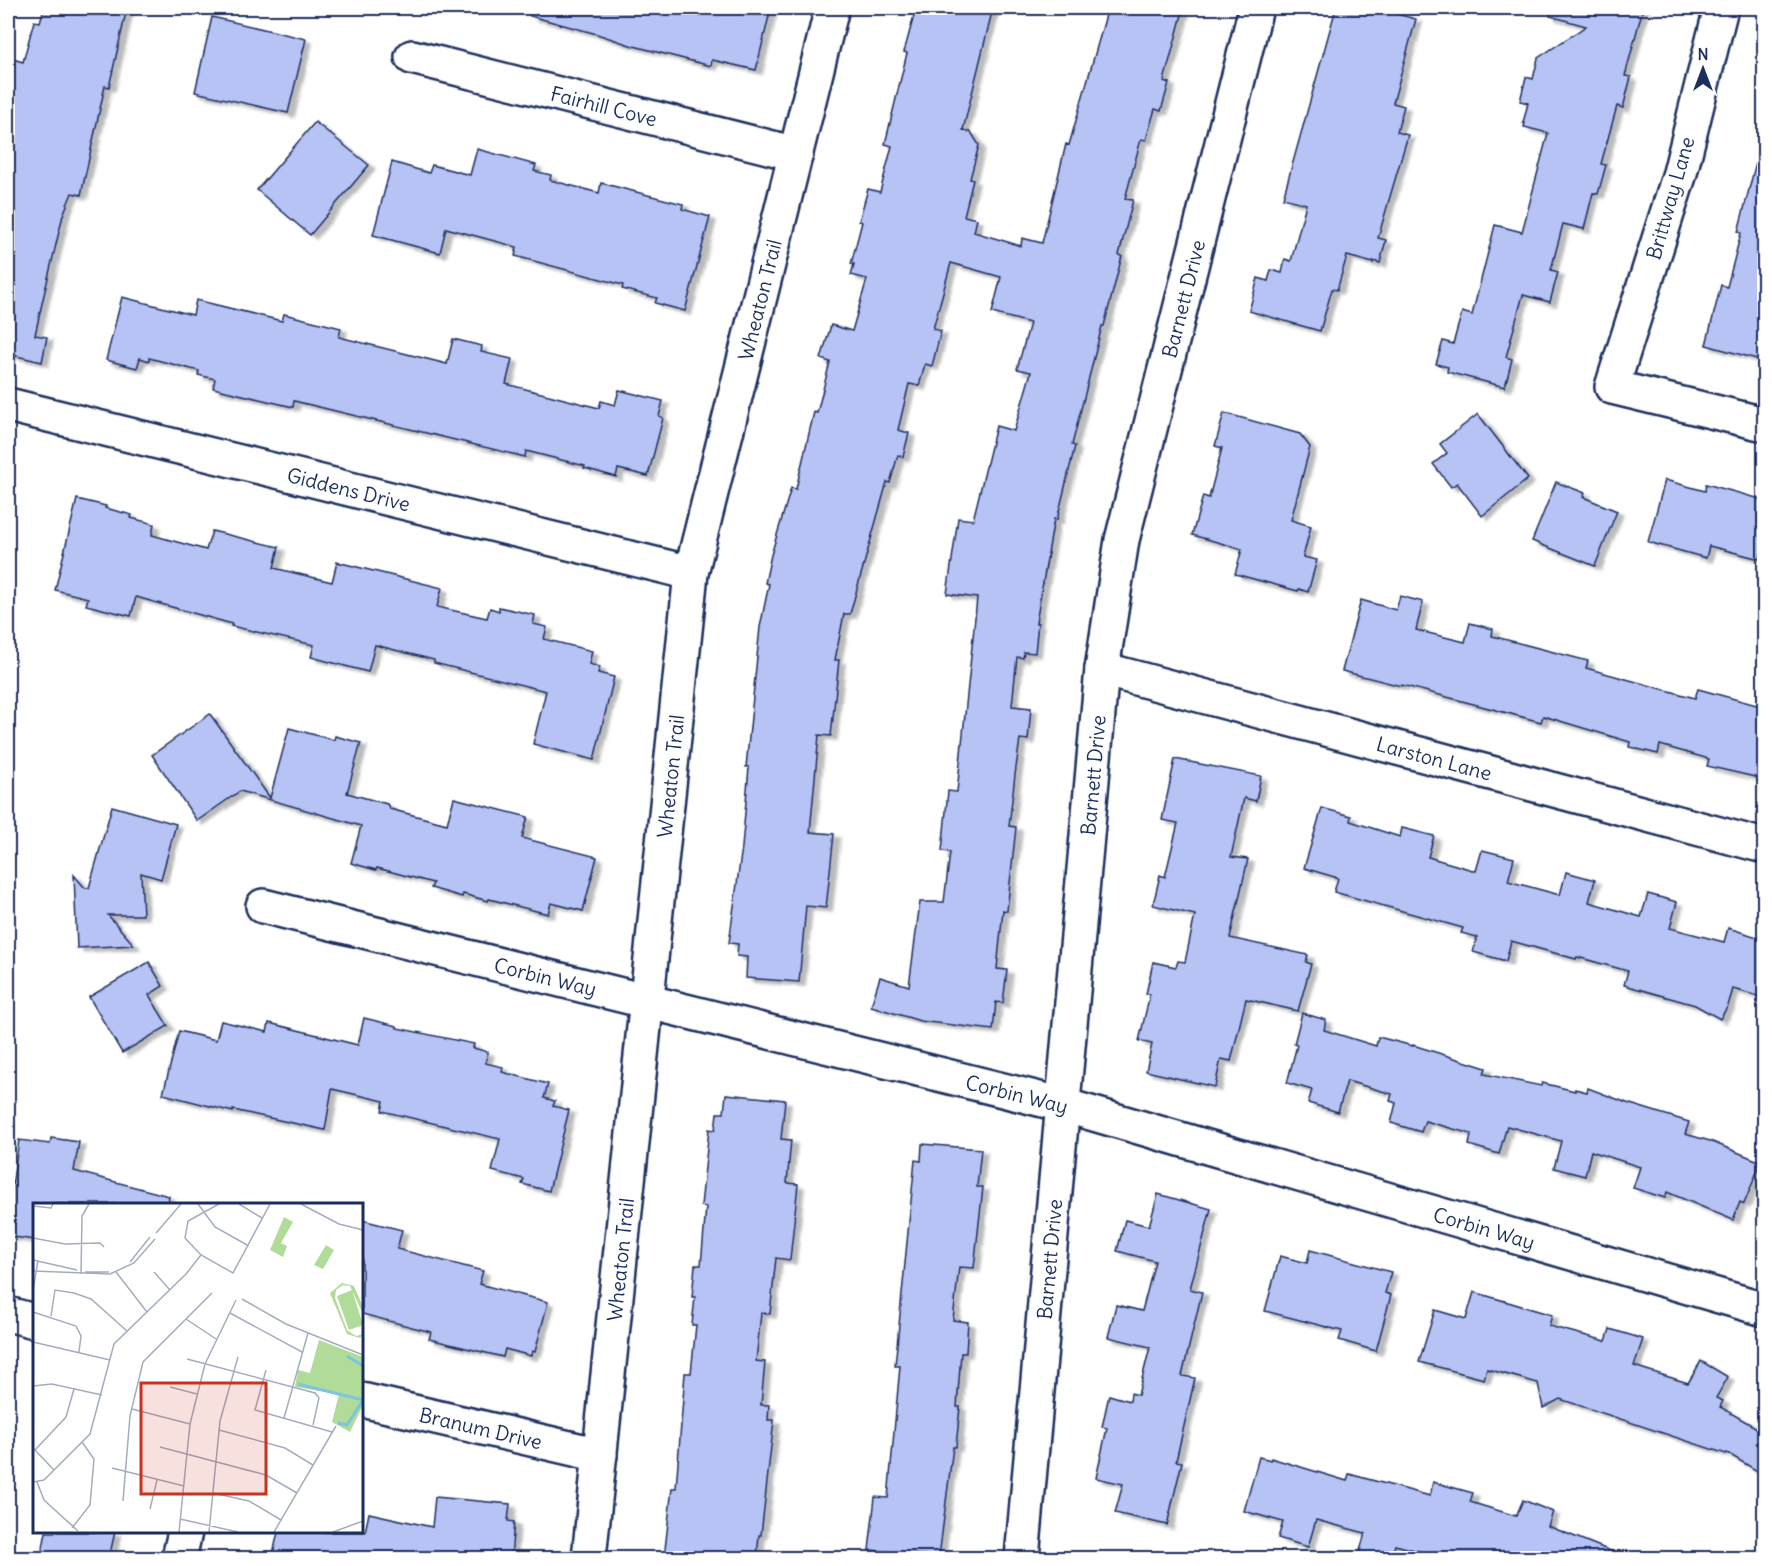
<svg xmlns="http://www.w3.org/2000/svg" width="1772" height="1566" viewBox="0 0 1772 1566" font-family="Delius,sans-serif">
<defs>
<filter id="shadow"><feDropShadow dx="6" dy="4" stdDeviation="1.5" flood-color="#0004"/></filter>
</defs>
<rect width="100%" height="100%" fill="#fff"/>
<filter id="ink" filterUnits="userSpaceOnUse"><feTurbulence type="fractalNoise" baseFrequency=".0167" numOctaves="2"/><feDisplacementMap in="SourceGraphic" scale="12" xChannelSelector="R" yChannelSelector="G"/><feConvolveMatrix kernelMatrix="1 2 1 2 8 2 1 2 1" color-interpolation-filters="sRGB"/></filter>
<g filter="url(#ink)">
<g fill="#b6c3f4" stroke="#1b2f5e" stroke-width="1.5" filter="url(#shadow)">
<path d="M44 8H127L109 87 105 86 81 195 72 193 63 215 43 299 35 335 47 337 42 362 8 354V81L13 59 23 62 34 21 40 22Z"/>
<path d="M531 8H771L756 70 712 60 711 66 630 45 597 34 530 16Z"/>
<path d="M916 8H993L963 130 971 132 979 145 970 179 973 180 964 216 977 219 974 232 1021 246 1022 238 1042 243 1066 144 1069 145 1108 8H1166L1183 11 1164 81 1169 83 1161 111 1155 109 1146 140 1141 139 1125 199 1133 200 1119 255 1122 256 1104 326H1102L1072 445 1075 446 1057 520 1054 519 1036 623H1038L1035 653 1024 652 1023 658 1017 657 1012 706 1031 708 1028 740 1020 739 1015 775 1009 826 1016 827 1007 911 1003 910 997 969 1007 970 1003 1003 996 1002 993 1030 920 1021 871 1006 880 977 909 986 920 902H944L950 852 942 851 948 791 957 792 977 598 947 594 958 518 973 520 996 426 1014 431 1031 372 1017 369 1030 323 992 313 1001 277 951 263 933 329 941 331 932 366 925 364 919 386 909 384 898 430 909 433 903 457 898 455 890 483 887 482 850 614H844L835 660H839L831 736 819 735 810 832 834 834 826 908 806 906 799 982 746 978 747 957 737 956 738 944 729 943 742 847 749 767H746L760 627 769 584 765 583 771 555 791 488 796 489 814 412 817 413 830 362 821 359 831 325 852 331 867 279 851 275 854 264H851L862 222 859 221 868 189 880 192 892 146 885 144 907 53 904 52Z"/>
<path d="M1336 8H1373L1416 19 1393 103 1404 106 1397 132 1408 135 1378 238 1386 240 1380 263 1373 261V263L1347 256 1337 290 1332 289 1320 331 1249 311 1258 278 1268 281 1271 270 1282 273 1285 259 1291 261 1306 204 1283 198Z"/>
<path d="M1551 8H1643L1625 76 1631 77 1623 108 1617 106 1601 164 1606 165 1598 194 1593 193 1584 229 1563 224 1551 270 1558 272 1550 302 1523 295 1506 357 1512 359 1505 387 1447 372 1448 367 1436 364 1443 341 1453 344 1462 312 1472 315 1495 225 1522 232 1548 133 1524 127 1525 123H1523L1528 103 1520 101 1526 77 1533 79 1538 58 1586 26 1550 16Z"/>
<path d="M212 17 306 39 288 113 195 92Z"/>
<path d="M315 122 369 165 310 235 257 190Z"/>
<path d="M477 149 536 165 534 171 551 175 550 180 599 193 601 183 683 204 682 209 710 217 685 311 655 303 657 298 622 289 623 285 515 256 517 247 446 228 440 253 373 235 392 162 429 173 432 165 470 175Z"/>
<path d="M1756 162 1764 163V361L1706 345 1721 285 1727 287 1741 233 1738 232Z"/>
<path d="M122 297 193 315 196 300 282 321 284 314 341 328 339 337 447 364 453 339 482 346 481 352 512 359 506 384 599 408 601 401 615 405 619 390 663 401 659 416 663 418 648 476 618 469 616 477 584 468 585 466 526 451 525 457 294 401 293 407 213 388 215 379 198 375 199 371 149 358V361L140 358 137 368 106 360Z"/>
<path d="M1224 413 1300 434 1310 447 1291 520 1311 526 1303 557 1317 560 1308 592 1299 589 1298 591 1235 574 1242 549 1192 535 1203 496 1209 498 1222 448 1215 446Z"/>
<path d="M1478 414 1528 479 1482 516 1457 483 1451 487 1433 464 1447 453 1440 444Z"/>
<path d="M1665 480 1705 491 1706 484 1764 500V542L1760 559 1709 546 1706 558 1648 542Z"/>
<path d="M1556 482 1585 493 1583 497 1617 511 1595 566 1532 541Z"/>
<path d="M77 499 106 506 105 508 132 515 131 518 154 524 152 535 206 550 212 531 279 547 274 568 332 582 337 562 442 588 437 607 487 618 490 608 499 611V607L535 615 533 624 547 627 544 639 592 651 589 664 600 667 598 673 614 677 594 760 533 744 546 691 434 663V660L375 645 368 672 311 657 314 645 231 626 232 624 136 597 131 616 86 605 88 598 55 590Z"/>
<path d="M1400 596 1423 602 1416 630 1465 642 1470 623 1493 629 1492 636 1588 661 1586 668 1695 698 1698 689 1764 707V779L1707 766 1709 759 1660 745 1658 754 1629 747 1630 742 1543 716 1541 722 1402 685 1401 686 1342 671 1361 600 1396 610Z"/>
<path d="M210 714 270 798 289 728 334 740 335 736 361 743 347 793 387 804 390 809 447 824 454 798 528 817 522 838 597 857 583 911 551 903 548 914 489 899 488 901 463 894 462 897 431 888 433 883 377 868 376 870 351 863 361 826 240 791 197 821 152 755Z"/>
<path d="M1175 759 1261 776 1256 801 1244 798 1231 857 1248 859 1230 938 1308 955 1306 962 1311 964 1298 1011 1246 999 1231 1061 1221 1059 1215 1087 1146 1071 1152 1044 1139 1041 1150 994H1146L1153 962 1176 967 1178 961 1185 962 1195 915 1153 905 1160 875 1165 877 1178 823 1162 820Z"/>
<path d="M112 806 176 824 161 879 141 873 143 915H108L134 945 77 948 74 875 85 888H89Z"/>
<path d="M1322 808 1351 816 1350 821 1400 837 1402 828 1434 836 1428 857 1476 871 1482 850 1514 858 1508 881 1560 895 1566 872 1595 880 1589 902 1641 917 1648 894 1677 902 1670 928 1724 942 1728 928 1764 939V998L1733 989 1728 1006 1720 1019 1695 1005 1624 985 1628 971 1577 957 1576 959 1511 941 1506 961 1473 952 1477 937 1461 933 1463 928 1334 892 1338 878 1304 868Z"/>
<path d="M149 962 163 986 149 995 168 1026 122 1053 89 997Z"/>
<path d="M1302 1013 1326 1020 1324 1030 1376 1046 1378 1037 1413 1046V1045L1486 1068 1484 1074 1541 1086 1542 1083 1575 1091V1089L1587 1092 1588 1088 1627 1103 1689 1122 1685 1134 1710 1141 1761 1162 1744 1204 1740 1202 1733 1220 1667 1192 1665 1198 1633 1188 1640 1167 1591 1151 1585 1176 1554 1168 1561 1141 1507 1126 1499 1154 1469 1145 1471 1134 1425 1121 1421 1132 1391 1123 1396 1103 1390 1101 1392 1094 1347 1081 1338 1112 1308 1103 1312 1090 1287 1083 1297 1045 1294 1044Z"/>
<path d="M364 1018 397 1026V1028L474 1044 473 1048 488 1052 485 1063 503 1067 502 1072 548 1084 544 1098 555 1101 553 1106 569 1110 549 1191 522 1184 524 1179 492 1171 500 1139 382 1111 384 1101 332 1089 325 1130 233 1110V1112L163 1094 179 1031 216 1040 221 1021 267 1032 269 1023 358 1045Z"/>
<path d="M726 1094 785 1100 781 1139 791 1140 787 1183 798 1184 790 1260 776 1258 770 1314 761 1313 756 1361 765 1362 761 1405H769L768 1420H774L761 1535H759L757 1558H664L672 1488H676L685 1373H691L696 1325H692L695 1297H692L695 1265H701L706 1207 701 1206 709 1129 715 1130 717 1113H724Z"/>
<path d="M51 1138 79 1142 74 1171 169 1196 168 1204H34V1240L8 1236V1212L19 1140 50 1144Z"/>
<path d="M922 1144 981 1149 977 1187H983L974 1268 959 1267 953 1320 968 1322 966 1353H961L957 1407H960L956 1447H953L939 1557 869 1550 875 1497 888 1498 900 1366H895L915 1160 921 1161Z"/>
<path d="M1158 1194 1211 1209 1190 1289 1202 1292 1182 1376 1195 1378 1176 1461 1182 1462 1167 1525 1115 1513 1123 1484 1096 1478 1107 1428 1102 1427 1109 1395 1130 1401 1131 1393 1138 1395 1150 1347 1108 1337 1116 1305 1142 1311 1155 1261 1117 1251 1125 1220 1149 1226Z"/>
<path d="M362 1220 402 1230 397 1249 483 1271 479 1284 548 1302 535 1352 532 1351 531 1356 505 1349 503 1357 429 1339 431 1332 362 1314Z"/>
<path d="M1310 1250 1391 1272 1385 1293 1391 1295 1376 1351 1339 1340 1342 1331 1265 1311 1280 1256 1307 1263Z"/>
<path d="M1474 1292 1552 1315 1549 1326 1606 1341 1610 1329 1643 1339 1634 1366 1688 1383 1701 1361 1728 1377 1716 1398 1723 1401 1720 1407 1764 1432V1475L1727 1453 1726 1454 1560 1399 1543 1408 1538 1383 1487 1369 1484 1379 1419 1362 1435 1310 1466 1319Z"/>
<path d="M1259 1457 1271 1460V1458L1347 1481 1349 1474 1430 1496 1433 1482 1473 1493 1470 1502 1516 1516 1523 1500 1553 1512 1548 1526 1623 1556V1558H1445L1395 1545 1391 1558H1358L1365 1533 1316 1520 1308 1547 1278 1538 1283 1522 1244 1511Z"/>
<path d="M435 1497 510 1504 508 1521 514 1522 511 1558H272L278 1532H365L369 1513 432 1527Z"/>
<path d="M46 1532H115L109 1558H41Z"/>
</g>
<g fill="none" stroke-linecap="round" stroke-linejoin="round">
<g stroke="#1b2f5e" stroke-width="38">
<g id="street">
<path d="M1721 8 1680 173 1612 387 1764 424"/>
<path id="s1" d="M412 57 796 154"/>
<path id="s2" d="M8 405 691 573"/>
<path id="s3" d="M1102 669 1764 846"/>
<path id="s4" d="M263 906 1063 1105 1764 1309"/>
<path d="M8 1314 34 1321"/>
<path id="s5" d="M362 1400 600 1455"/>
<path d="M179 1558 185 1532"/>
<path id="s6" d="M589 1558 691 573 832 8"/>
<path id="s7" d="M1022 1558 1102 669 1122 540 1256 8"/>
</g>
</g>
<use href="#street" stroke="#fff" stroke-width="33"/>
</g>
</g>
<g text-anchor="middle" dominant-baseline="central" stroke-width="4.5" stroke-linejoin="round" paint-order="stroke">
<g font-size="20" fill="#1b2f5e" stroke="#fff">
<text stroke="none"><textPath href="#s1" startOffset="198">Fairhill Cove</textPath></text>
<text transform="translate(1670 198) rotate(-74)">Brittway Lane</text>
<text stroke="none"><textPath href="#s6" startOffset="1272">Wheaton Trail</textPath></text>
<text stroke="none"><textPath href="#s7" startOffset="1272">Barnett Drive</textPath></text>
<text stroke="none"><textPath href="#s2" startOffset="351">Giddens Drive</textPath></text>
<text stroke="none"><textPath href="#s3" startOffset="344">Larston Lane</textPath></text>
<text stroke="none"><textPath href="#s7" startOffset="786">Barnett Drive</textPath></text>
<text stroke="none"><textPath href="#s6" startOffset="786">Wheaton Trail</textPath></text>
<text stroke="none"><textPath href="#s4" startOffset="291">Corbin Way</textPath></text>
<text stroke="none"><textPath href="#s4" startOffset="777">Corbin Way</textPath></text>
<text stroke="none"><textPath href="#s4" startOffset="1263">Corbin Way</textPath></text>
<text stroke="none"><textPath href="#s6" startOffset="300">Wheaton Trail</textPath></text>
<text stroke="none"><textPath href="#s7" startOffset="300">Barnett Drive</textPath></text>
<text stroke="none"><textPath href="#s5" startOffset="122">Branum Drive</textPath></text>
</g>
</g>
<g transform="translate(33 1203)">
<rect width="330" height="330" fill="#fff"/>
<path d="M251 14 260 19 248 40 254 43 250 54 237 47ZM293 42 301 47 290 66 281 62ZM309 80 321 83 330 104V111L317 83 310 82 303 87 302 95 314 127 323 133 330 131 327 135 314 131 297 90ZM319 87 330 122 316 127 304 93ZM286 137 330 154V202L317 229 299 219 306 191 262 184 265 167 277 170Z" fill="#b0db99"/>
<path fill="none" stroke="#7dc5de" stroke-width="3" d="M314 153 330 163M265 181 330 197M305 220 314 222 330 197"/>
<path fill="none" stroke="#a4acbf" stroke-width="1.5" d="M165 1 182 24 214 42M186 1 155 18 152 35 168 52 200 70 237 1M206 1 229 15M268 1 306 21 330 27M0 3 18 5 20 1M123 30 148 1M0 35 32 41 67 40 71 44M0 57 44 67M97 59 117 34M0 68 77 71 101 60 122 36M52 69H76M83 69 114 109M121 69 137 87M48 71 49 13 56 1M0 88 5 57M209 96 253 121 330 152M0 109 43 123 48 133 46 149M197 110 269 149M18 113 22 87 41 90 58 96 94 128M153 116 183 136M0 139 77 157M154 156 282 190 286 195 280 222M233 167 222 207 299 229M0 183 19 181 69 192M137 184 164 191M99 206 157 221M251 215 275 130M186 227 252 245 280 262M127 244 233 272 264 290M0 245 21 267M2 247 33 214 41 186M79 265 151 283M0 279 11 277 57 231 81 141 153 71 168 52M4 279 11 297 45 328M180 290 216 298 248 317M90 298 97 213 110 159 179 90M117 306 124 277M147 316 205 329M39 325 57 302 61 256 49 239M146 329 157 221 172 161 203 97M176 329 187 218 205 154M241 329 303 223M300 329 330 318"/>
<path fill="#c8321e" fill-opacity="0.15" stroke="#c8321e" stroke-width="3" d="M108 180H233V291H108Z"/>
<rect width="330" height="330" fill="none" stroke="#1b2f5e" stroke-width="3"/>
</g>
<rect width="1772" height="1566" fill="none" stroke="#fff" stroke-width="30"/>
<rect x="15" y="15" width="1742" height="1536" fill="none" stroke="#1b2f5e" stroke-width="2" filter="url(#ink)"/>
<g transform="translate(1703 69)" stroke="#ffffff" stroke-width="4.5" paint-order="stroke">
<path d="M0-4.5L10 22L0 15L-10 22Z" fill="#1b2f5e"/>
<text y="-9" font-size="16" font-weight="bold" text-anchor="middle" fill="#1b2f5e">N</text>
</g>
</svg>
